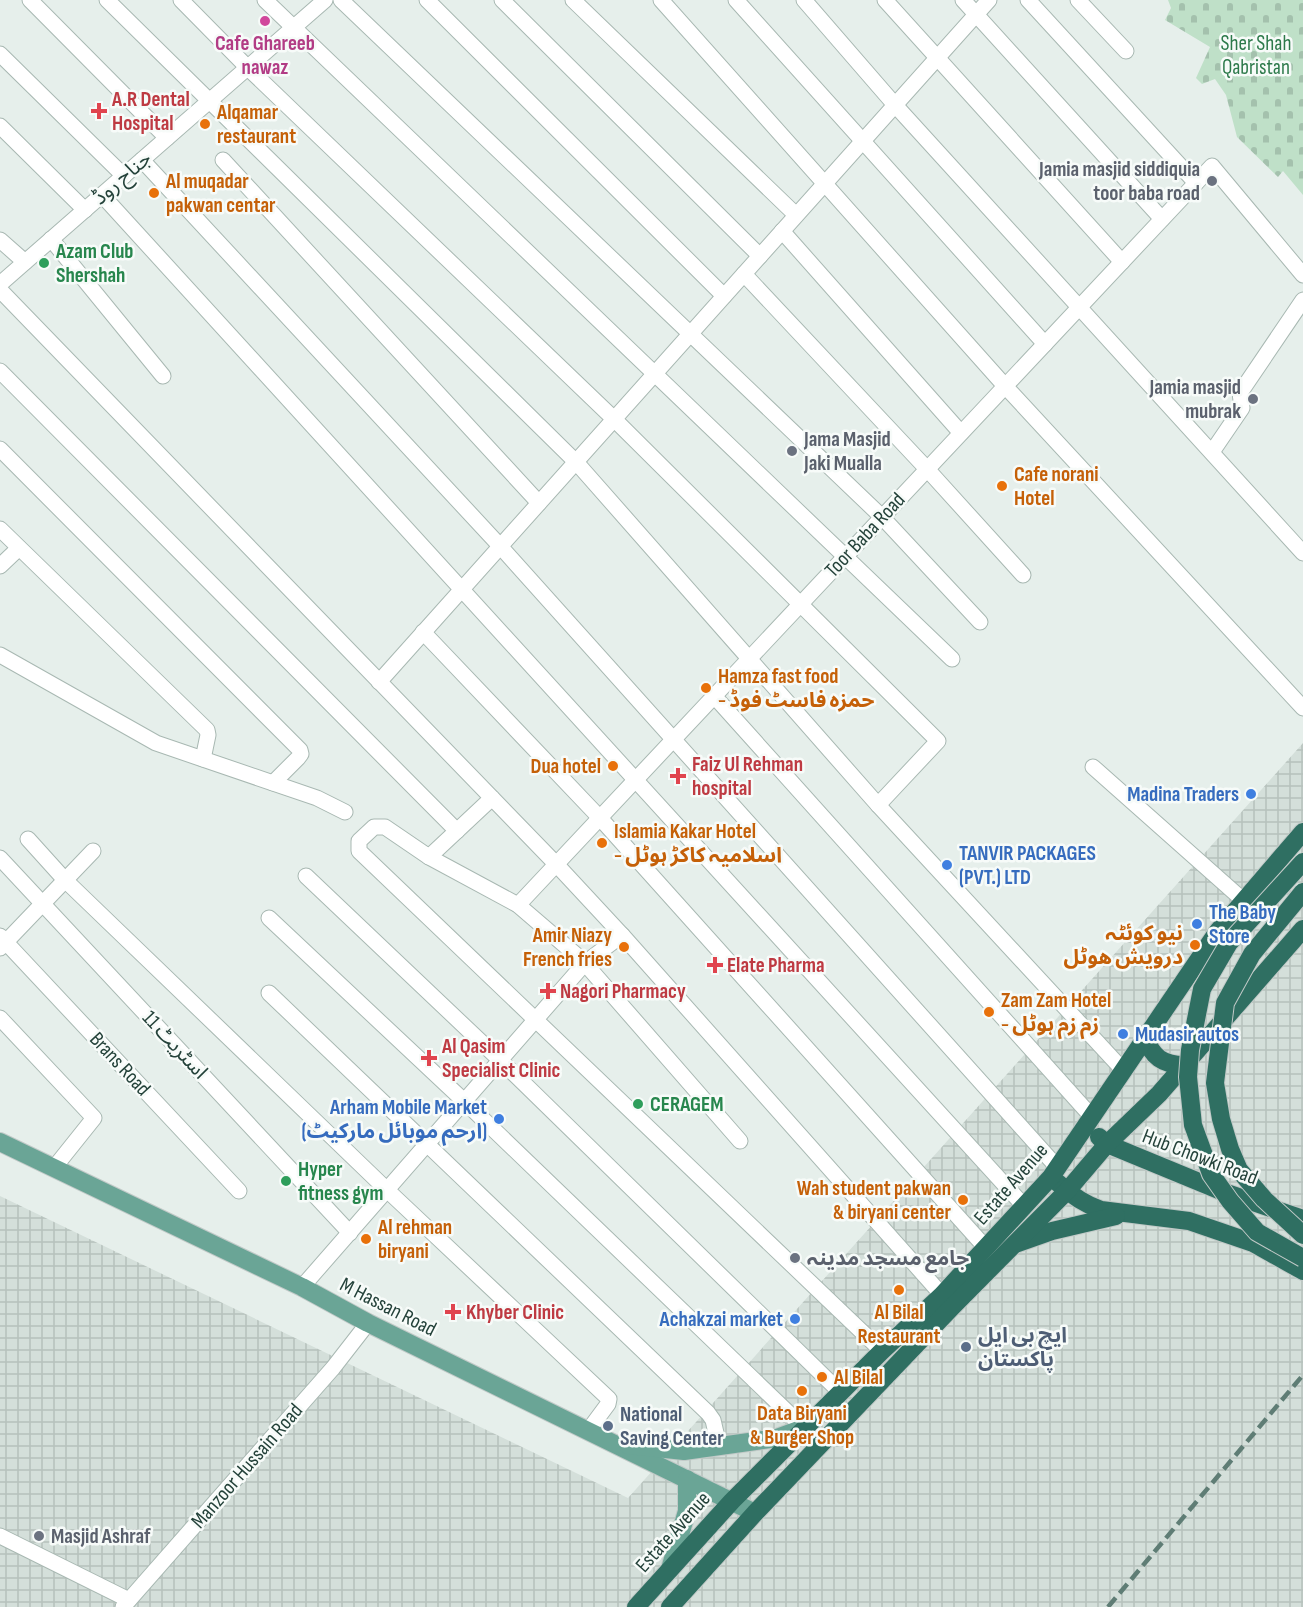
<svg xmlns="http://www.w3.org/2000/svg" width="1303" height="1607" viewBox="0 0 1303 1607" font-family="'Sofia Sans Condensed','Noto Sans Arabic',sans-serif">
<defs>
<pattern id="industrial-grid" width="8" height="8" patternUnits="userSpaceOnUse" patternTransform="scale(1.5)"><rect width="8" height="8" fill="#d4dfda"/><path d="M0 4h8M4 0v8" fill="none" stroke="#b6c1bc"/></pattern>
<pattern id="cemetery-stones" width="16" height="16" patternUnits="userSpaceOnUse" patternTransform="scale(1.5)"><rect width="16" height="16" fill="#bfe0c8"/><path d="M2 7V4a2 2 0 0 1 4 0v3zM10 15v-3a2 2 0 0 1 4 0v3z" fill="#a4c1ad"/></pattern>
</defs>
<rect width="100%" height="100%" fill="#e6efeb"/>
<path fill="url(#industrial-grid)" d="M1303 743V1607H0V1196L628 1498Z"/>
<path fill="url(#cemetery-stones)" d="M1168 0H1303V195L1283 171 1278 177 1237 137 1226 95 1215 79 1202 84 1196 78 1210 47 1165 20 1171 8Z"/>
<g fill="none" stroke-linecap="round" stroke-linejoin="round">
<g stroke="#a8b8b2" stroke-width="17">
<g id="street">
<path d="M30 0 167 138"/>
<path d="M107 0 576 462 878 805 1123 1070"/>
<path d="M181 0 248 68 614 419 938 741 878 805"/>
<path d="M265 0 952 659"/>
<path d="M341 0 882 517 980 622"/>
<path d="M427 0 724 296"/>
<path d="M502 0 760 256"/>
<path d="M573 0 796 215"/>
<path d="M661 0 1005 386 1303 708"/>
<path d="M736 0 1045 344"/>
<path d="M804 0 895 105 1303 553"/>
<path d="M885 0 1122 262"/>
<path d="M963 0 1162 219"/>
<path d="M1028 0 1196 183"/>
<path d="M1078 0 1126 51"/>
<path d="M0 54 124 176"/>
<path d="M0 126 85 210"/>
<path d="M142 160 500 546 1057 1167"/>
<path d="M223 160 539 503"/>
<path d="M102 195 1025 1207"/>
<path d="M782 231 961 433"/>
<path d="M51 239 163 376"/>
<path d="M0 240 25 262"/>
<path d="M744 274 927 469 1023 575"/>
<path d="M0 284 325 0"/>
<path d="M0 290 556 864 622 935 942 1295"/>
<path d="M0 371 457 831"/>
<path d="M0 449 300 750 301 754 298 758 273 783"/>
<path d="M1212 452 1242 408 1240 393 1303 300"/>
<path d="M0 529 207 730 208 735 203 759"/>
<path d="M0 566 19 548"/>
<path d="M423 632 600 818 986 1248"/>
<path d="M0 655 156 743 317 798 345 812"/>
<path d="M379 682 989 0"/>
<path d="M715 697 1092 1117"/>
<path d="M1093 767 1244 901"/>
<path d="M28 839 65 880 387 1190 609 1399 608 1404 588 1431"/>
<path d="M429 857 492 798"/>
<path d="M0 858 350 1233"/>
<path d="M306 876 500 1060 841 1393"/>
<path d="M518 905 1212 166 1303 275"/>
<path d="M269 918 464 1101 804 1428"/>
<path d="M0 936 239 1191"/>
<path d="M0 948 93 851"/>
<path d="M269 993 708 1413 713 1420 719 1446"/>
<path d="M0 1018 94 1118 54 1168"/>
<path d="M740 1141 582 960 518 905 429 857 385 827H374L359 841V851L882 1351"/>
<path d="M302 1287 585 963 622 935"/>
<path d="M0 1536 129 1600"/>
<path d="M123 1607 333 1368 368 1323"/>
</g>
</g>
<g stroke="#c2cac8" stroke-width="20">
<g id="primary">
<path d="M0 1142 302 1287 368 1323 755 1513"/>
<path d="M628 1445 684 1451 777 1438 804 1428"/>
<path d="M670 1569 687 1511V1479"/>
</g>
</g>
<g stroke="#c2cac8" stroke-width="20">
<g id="highway">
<path d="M1145 1037C1152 1057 1163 1065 1184 1065"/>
<path d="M1099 1137 1107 1144 1221 1191 1303 1219"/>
<path d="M1058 1183C1071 1195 1084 1204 1101 1210L1189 1221 1253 1243 1303 1271"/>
<path d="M1018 1243 1052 1231 1116 1216"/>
<path d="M636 1607 732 1501 882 1351 942 1295 1051 1177 1218 931 1303 832"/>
<path d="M670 1607 755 1513 953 1306 1067 1191 1107 1144 1159 1094 1303 929"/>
</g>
</g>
<use href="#street" stroke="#fff" stroke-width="15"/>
<use href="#primary" stroke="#6aa596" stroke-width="18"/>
<use href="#highway" stroke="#2f6f62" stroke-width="18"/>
<path stroke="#5f7d75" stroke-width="4.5" stroke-dasharray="12 6" stroke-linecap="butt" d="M1108 1607 1303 1375"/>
<g stroke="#c2cac8" stroke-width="20" stroke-linecap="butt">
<g id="highway-bridge">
<path d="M1303 862 1229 943 1202 989 1190 1050 1188 1077 1193 1125 1211 1174 1230 1201 1257 1232 1303 1258"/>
<path d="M1303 892 1252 954 1225 1003 1215 1083 1221 1119 1230 1149 1239 1170 1264 1199 1303 1235"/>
</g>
</g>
<use href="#highway-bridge" stroke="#2f6f62" stroke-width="18"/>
</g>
<circle fill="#d1479c" stroke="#f7fbf9" stroke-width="2" cx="265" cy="21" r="6"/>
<g fill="#e0444e" stroke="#f7fbf9" stroke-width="2">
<path d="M96 102h6v6h6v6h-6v6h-6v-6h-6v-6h6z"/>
<path d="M675 767h6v6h6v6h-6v6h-6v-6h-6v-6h6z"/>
<path d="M712 956h6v6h6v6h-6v6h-6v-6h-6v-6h6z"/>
<path d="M545 982h6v6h6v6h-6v6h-6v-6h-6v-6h6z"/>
<path d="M426 1049h6v6h6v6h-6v6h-6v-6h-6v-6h6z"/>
<path d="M450 1303h6v6h6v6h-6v6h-6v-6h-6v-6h6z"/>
</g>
<g fill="#e8710a" stroke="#f7fbf9" stroke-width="2">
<circle cx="205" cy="124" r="6"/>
<circle cx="154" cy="193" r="6"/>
<circle cx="1002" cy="486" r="6"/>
<circle cx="706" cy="688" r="6"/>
<circle cx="613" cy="766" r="6"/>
<circle cx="602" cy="843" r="6"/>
<circle cx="1195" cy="945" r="6"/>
<circle cx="624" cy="947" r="6"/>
<circle cx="989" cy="1012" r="6"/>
<circle cx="963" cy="1200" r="6"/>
<circle cx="366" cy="1239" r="6"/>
<circle cx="899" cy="1290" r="6"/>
<circle cx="822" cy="1377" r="6"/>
<circle cx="802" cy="1391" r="6"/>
</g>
<g fill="#6b7280" stroke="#f7fbf9" stroke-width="2">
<circle cx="1212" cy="181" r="6"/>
<circle cx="1253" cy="399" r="6"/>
<circle cx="792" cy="451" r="6"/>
<circle cx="795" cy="1258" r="6"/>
<circle cx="39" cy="1536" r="6"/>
</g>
<g fill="#2e9e5b" stroke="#f7fbf9" stroke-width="2">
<circle cx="44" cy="263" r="6"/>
<circle cx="638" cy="1104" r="6"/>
<circle cx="286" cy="1181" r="6"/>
</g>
<g fill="#3f7fe0" stroke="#f7fbf9" stroke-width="2">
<circle cx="1251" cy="794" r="6"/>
<circle cx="947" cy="865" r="6"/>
<circle cx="1197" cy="924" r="6"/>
<circle cx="1123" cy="1034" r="6"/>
<circle cx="499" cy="1119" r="6"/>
<circle cx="795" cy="1319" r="6"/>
</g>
<g fill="#5c6f8a" stroke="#f7fbf9" stroke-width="2">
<circle cx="966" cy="1347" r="6"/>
<circle cx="608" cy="1426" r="6"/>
</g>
<g text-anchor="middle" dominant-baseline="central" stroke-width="5" stroke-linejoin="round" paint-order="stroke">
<g font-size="21" font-weight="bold" fill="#b23c85" stroke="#f7fbf9">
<text x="265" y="43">Cafe Ghareeb<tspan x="265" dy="24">nawaz</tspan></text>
</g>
<g font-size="21" fill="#2d7a4b" stroke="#f7fbf9">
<text x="1256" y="43">Sher Shah<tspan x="1256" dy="24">Qabristan</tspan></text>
</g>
<g font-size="21" font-weight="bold" fill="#be3a42" stroke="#f7fbf9" text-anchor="start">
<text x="112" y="99">A.R Dental<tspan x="112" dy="24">Hospital</tspan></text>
<text x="692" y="764">Faiz Ul Rehman<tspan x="692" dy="24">hospital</tspan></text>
<text x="727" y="965">Elate Pharma</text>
<text x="560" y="991">Nagori Pharmacy</text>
<text x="442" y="1046">Al Qasim<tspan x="442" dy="24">Specialist Clinic</tspan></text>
<text x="466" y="1312">Khyber Clinic</text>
</g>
<g font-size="21" font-weight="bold" fill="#c56008" stroke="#f7fbf9" text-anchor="start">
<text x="217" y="112">Alqamar<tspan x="217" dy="24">restaurant</tspan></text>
<text x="166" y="181">Al muqadar<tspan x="166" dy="24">pakwan centar</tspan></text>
<text x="1014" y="474">Cafe norani<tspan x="1014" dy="24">Hotel</tspan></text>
<text x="718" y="676">Hamza fast food<tspan x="718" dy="24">- حمزہ فاسٹ فوڈ</tspan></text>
<text x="601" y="766" text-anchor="end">Dua hotel</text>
<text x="614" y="831">Islamia Kakar Hotel<tspan x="614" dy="24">- اسلامیہ کاکڑ ہوٹل</tspan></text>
<text x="1183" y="933" text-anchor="end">نیو کوئٹہ<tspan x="1183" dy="24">درویش ھوٹل</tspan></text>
<text x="612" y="935" text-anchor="end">Amir Niazy<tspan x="612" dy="24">French fries</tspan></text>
<text x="1001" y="1000">Zam Zam Hotel<tspan x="1001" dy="24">- زم زم ہوٹل</tspan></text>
<text x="951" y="1188" text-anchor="end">Wah student pakwan<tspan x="951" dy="24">&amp; biryani center</tspan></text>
<text x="378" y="1227">Al rehman<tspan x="378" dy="24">biryani</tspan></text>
<text x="899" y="1312" text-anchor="middle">Al Bilal<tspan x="899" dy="24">Restaurant</tspan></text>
<text x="834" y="1377">Al Bilal</text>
<text x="802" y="1413" text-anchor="middle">Data Biryani<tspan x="802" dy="24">&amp; Burger Shop</tspan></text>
</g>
<g font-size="21" font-weight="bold" fill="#5b616d" stroke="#f7fbf9" text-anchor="start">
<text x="1200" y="169" text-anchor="end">Jamia masjid siddiquia<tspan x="1200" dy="24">toor baba road</tspan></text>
<text x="1241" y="387" text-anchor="end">Jamia masjid<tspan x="1241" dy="24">mubrak</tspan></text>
<text x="804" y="439">Jama Masjid<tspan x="804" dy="24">Jaki Mualla</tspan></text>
<text x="807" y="1258">جامع مسجد مدینہ</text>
<text x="51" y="1536">Masjid Ashraf</text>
</g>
<g font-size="21" fill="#24423a" stroke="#f7fbf9">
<text transform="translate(122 178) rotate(-41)">جناح روڈ</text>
<text transform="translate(865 535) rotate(-47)">Toor Baba Road</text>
<text transform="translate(175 1045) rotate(47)">اسٹریٹ 11</text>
<text transform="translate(120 1064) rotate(47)">Brans Road</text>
<text transform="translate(1200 1157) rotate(21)">Hub Chowki Road</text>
<text transform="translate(1011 1184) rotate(-49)">Estate Avenue</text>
<text transform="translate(388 1307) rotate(27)">M Hassan Road</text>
<text transform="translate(247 1466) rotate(-49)">Manzoor Hussain Road</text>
<text transform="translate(673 1532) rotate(-48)">Estate Avenue</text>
</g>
<g font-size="21" font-weight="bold" fill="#27864d" stroke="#f7fbf9" text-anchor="start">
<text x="56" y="251">Azam Club<tspan x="56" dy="24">Shershah</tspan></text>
<text x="650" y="1104">CERAGEM</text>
<text x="298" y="1169">Hyper<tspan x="298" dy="24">fitness gym</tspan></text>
</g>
<g font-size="21" font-weight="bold" fill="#366cbe" stroke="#f7fbf9" text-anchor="end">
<text x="1239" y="794">Madina Traders</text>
<text x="959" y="853" text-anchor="start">TANVIR PACKAGES<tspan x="959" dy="24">(PVT.) LTD</tspan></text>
<text x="1209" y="912" text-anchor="start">The Baby<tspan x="1209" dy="24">Store</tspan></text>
<text x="1135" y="1034" text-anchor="start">Mudasir autos</text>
<text x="487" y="1107">Arham Mobile Market<tspan x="487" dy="24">(ارحم موبائل مارکیٹ)</tspan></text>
<text x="783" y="1319">Achakzai market</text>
</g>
<g font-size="21" font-weight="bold" fill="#4e5e75" stroke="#f7fbf9" text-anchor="start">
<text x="978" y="1335">ایچ بی ایل<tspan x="978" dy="24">پاکستان</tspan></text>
<text x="620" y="1414">National<tspan x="620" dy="24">Saving Center</tspan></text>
</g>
</g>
</svg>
